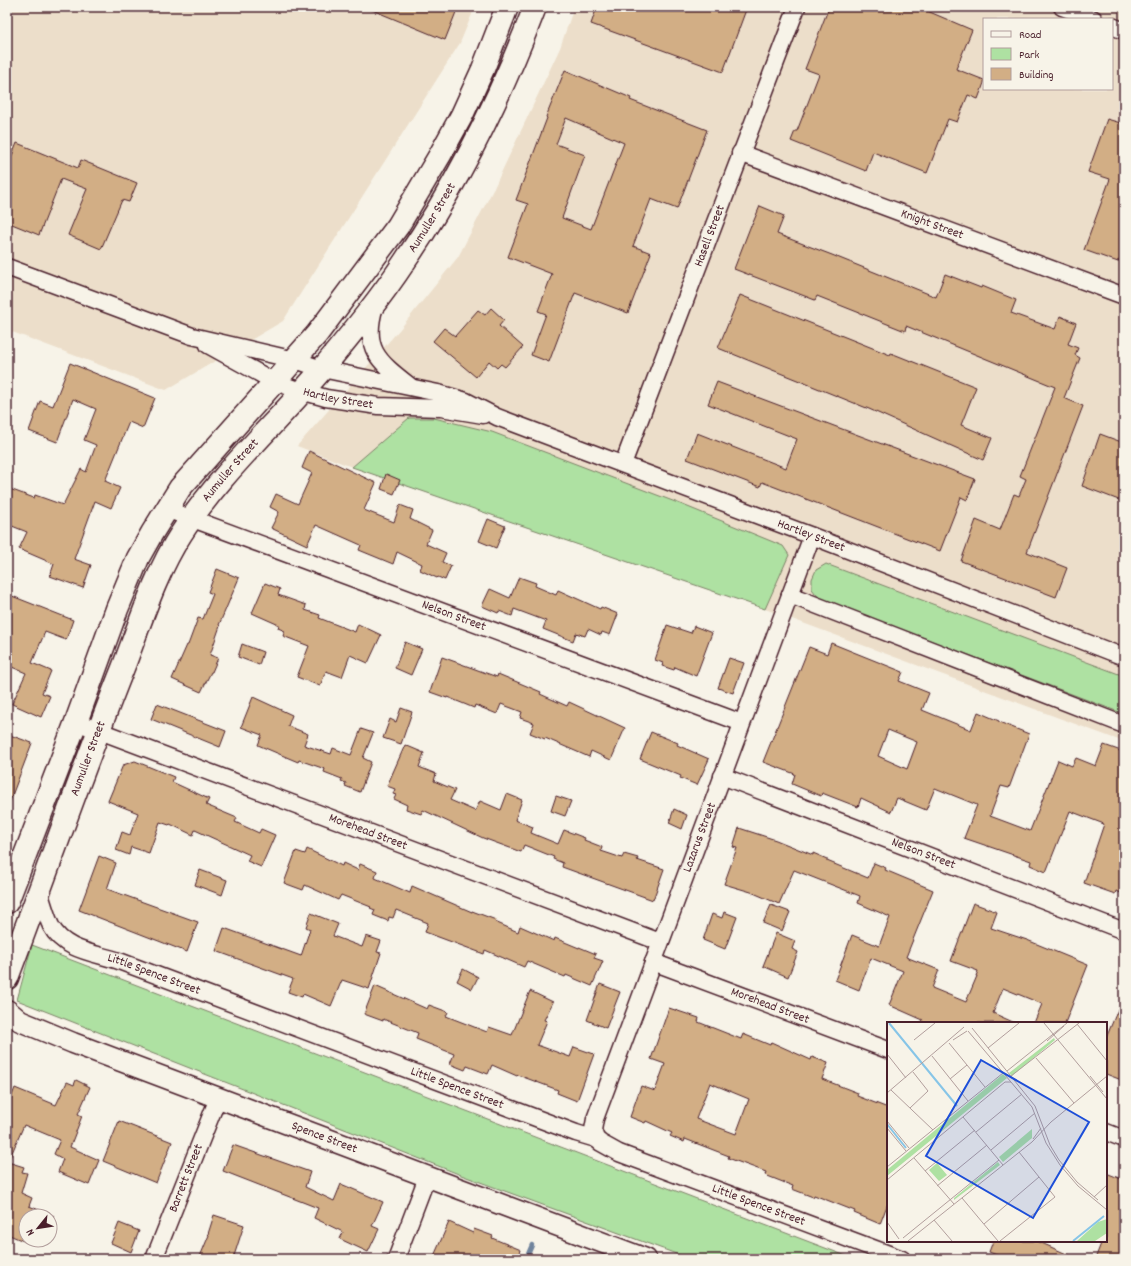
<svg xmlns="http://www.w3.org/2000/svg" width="1131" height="1266" viewBox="0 0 1131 1266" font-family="Dekko,sans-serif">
<rect width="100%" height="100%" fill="#f7f3e8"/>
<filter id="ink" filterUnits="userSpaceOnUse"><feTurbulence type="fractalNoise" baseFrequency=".025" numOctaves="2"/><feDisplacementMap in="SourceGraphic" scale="8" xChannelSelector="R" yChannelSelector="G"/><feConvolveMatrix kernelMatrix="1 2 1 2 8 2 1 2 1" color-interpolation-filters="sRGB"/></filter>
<g filter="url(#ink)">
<g fill="#ecdeca" fill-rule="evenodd">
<path d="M7 7H475L460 43 283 321 166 390 7 330Z"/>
<path d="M574 7H1124V742L765 609 352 467 297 446 400 329 458 257 494 188 560 48ZM984 19H1112V89H984Z"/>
</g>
<g fill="#aee1a2" stroke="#7c8066">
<path d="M409 418H434L492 432 678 503 783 546 789 555 765 609 352 467Z"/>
<path d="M826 564 1124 676V714L819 598 812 589V579L816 570Z"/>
<path d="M32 945 854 1259H690L461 1175 17 1000Z"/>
</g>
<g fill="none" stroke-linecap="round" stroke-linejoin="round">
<path stroke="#6f839c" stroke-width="4.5" d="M526 1259 532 1245"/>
</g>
<g fill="#d2ae85" stroke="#4a1f2b" fill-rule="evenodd">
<path d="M365 7H458L445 40Z"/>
<path d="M597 7H747L723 72 591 24Z"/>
<path d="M829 7H918L972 30 956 69 984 80V83L978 99 968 95 957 122 948 119 927 173 873 152 866 171 791 141 795 131H797L819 74 805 69Z"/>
<path d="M565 70 631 98 630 100 707 130 677 209 651 199 633 246 651 253 628 313 575 293 549 362 531 355 546 314 538 311 552 274 508 257 528 204 516 200 547 118 546 117ZM566 118 624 143 591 229 562 218 585 155 556 144Z"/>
<path d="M1107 119 1124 124V263L1118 260V262L1084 250 1110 179 1088 172Z"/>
<path d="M17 143 78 168 81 160 137 183 129 202 122 200 101 249 68 235 87 189 61 179 39 235 7 222V168Z"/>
<path d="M760 206 784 216 777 234 832 255 936 297 945 274 981 288 982 286 1016 300 1011 313 1055 329 1060 316 1076 323 1068 344 1078 348 1075 355 1080 358 1064 398 1083 406 1027 552 1067 568 1056 597 961 561 976 520 1000 530 1014 494 1019 496 1026 479 1020 476 1055 387 906 326 905 331 817 296 815 300 734 269 751 225H752Z"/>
<path d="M740 295 890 355 891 353 976 387 961 425 992 438 983 460 869 409 718 348Z"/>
<path d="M491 308 504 320 499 326 523 347 505 367 501 364 497 368 489 361 476 377 433 341 444 328 455 336 478 310 485 315Z"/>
<path d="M70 363 155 398 143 428 129 422 105 481 120 488 111 508 95 501 74 559 91 565 83 588 50 576 54 564 19 549 27 532 7 524V488L34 498 35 495 63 505 81 469 86 472 96 445 84 440 96 409 73 399 57 442 29 431 40 401 53 406Z"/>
<path d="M717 382 975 479 967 500 961 497 940 551 762 482 760 487 687 459 697 433 786 468 797 439 708 404Z"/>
<path d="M1100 434 1124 443V502L1082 486Z"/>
<path d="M309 451 376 483 364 510 394 522 400 505 413 510 410 519 432 530 426 544 446 553 442 562 451 566 445 580 438 577 437 578 420 570 422 564 397 552 393 564 359 550 361 545 316 525 307 545 271 528 279 512 270 507 276 494 298 504 312 473 302 468Z"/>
<path d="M386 474 400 480 394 494 381 489Z"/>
<path d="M488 519 505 526 496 548 479 541Z"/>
<path d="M217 569 239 578 219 625 220 626 210 655 218 658 212 672H211L201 692 172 679 187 645H188L198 618 203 619 213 594 208 592Z"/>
<path d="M519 577 536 583 535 586 556 595 558 590 600 609 601 607 618 614 610 635 602 632 601 635 588 629 585 636 576 633 573 641 543 629 546 621 514 609 512 616 499 611 498 613 482 606 490 589 510 598Z"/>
<path d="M265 583 280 589 278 595 306 605 305 610 320 615 319 618 355 632 358 624 381 635 368 663 350 655 342 677 326 671 320 686 297 677 309 646 283 636 285 631 278 628 279 625 252 613Z"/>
<path d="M7 594 73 620 66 640 45 632 32 663 51 671 42 693 50 696 41 717 12 704 26 673 7 665Z"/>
<path d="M667 625 691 633 694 626 712 633 696 676 675 667 674 670 662 666 663 663 655 660Z"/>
<path d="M405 642 422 649 411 675 395 668Z"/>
<path d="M831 643 903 672 899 681 929 693 922 710 971 730 978 712 999 721V722L1029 734 1009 788 1001 786 990 816 1030 831 1058 760 1072 766 1076 758 1096 766 1104 745 1124 752V894L1116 891 1115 894 1084 883 1104 824 1070 811 1046 872 1030 865 1031 861 964 838 977 805 935 788 926 810 897 798 891 812 861 798 858 807 822 793 821 796 792 784 795 774 763 762 809 647 827 654ZM888 730 917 742 907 769 878 756Z"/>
<path d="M242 644 263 652 259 665 238 657Z"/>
<path d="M442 657 497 677 498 674 541 692 540 694 567 706 569 702 625 728 611 760 591 751 589 757 545 738V739L530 733 534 723 520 718 522 712 501 704 497 714 475 705 474 708 447 697V698L430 692Z"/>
<path d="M729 658 744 663 733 693 718 688Z"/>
<path d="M253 697 292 715 288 726 308 734 304 745 331 754 333 748 351 755 361 729 373 733 363 758 371 762 360 792 345 786 346 783 341 781 342 779 324 772 325 769 299 760 298 762 258 745 262 735 241 727Z"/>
<path d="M157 704 226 731 220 747 151 719Z"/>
<path d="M401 708 412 712 401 744 383 738 390 719 396 722Z"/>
<path d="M651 732 678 743 677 745 709 759 697 785 680 778 681 776 640 759Z"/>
<path d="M7 734 32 743 8 806H7Z"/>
<path d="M405 745 424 753 419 767 436 774 434 781 455 790 450 800 475 811 480 801 501 810 507 794 522 800 515 820 533 827 531 833 558 844 564 830 585 838 584 840 602 847 601 851 622 858 624 854 638 858 637 860 664 869 653 900 562 867 563 863 553 859 554 857 524 845 521 852 483 838 423 810 421 814 406 809 407 805 394 799 396 795 393 794 395 789 387 786Z"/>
<path d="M135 761 174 777 172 782 209 799 206 805 237 818 235 822 259 833 261 829 275 835 261 867 247 861 250 855 195 830 193 835 170 824 169 825 160 822 149 853 131 847 129 855 116 850 122 832 130 835 138 813 108 801 123 765Z"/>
<path d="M556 796 571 801 565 816 551 811Z"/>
<path d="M674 809 687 815 682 829 669 823Z"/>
<path d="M739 828 776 840 813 855V853L827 859V861L868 878 874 863 886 868 885 870 933 890 906 957 939 970 932 988 966 1002 977 976H976L978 971 951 961 973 903 997 912 991 928 1027 940 1088 965 1065 1023H1034L1042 1004 1003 988 993 1013 1015 1023H921L923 1020 889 1005 903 971 871 958 859 990 835 980 852 935 879 946 890 917 858 903 860 896 794 870 779 904 751 892 724 884 737 848 733 847Z"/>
<path d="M307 849 342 866 343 863 358 870 360 864 377 871 375 878 410 893 412 886 472 912V911L496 920 495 922 518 932 520 926 554 941 555 938 579 948V947L596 954 594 958 603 961 592 986 566 975 565 977 527 961 524 967 485 950 484 954 425 932 428 923 396 910 393 918 389 917 388 921 373 915 375 910 370 908 371 907 341 895 338 900 305 885 303 890 284 883 296 851 305 854Z"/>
<path d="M99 856 116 863 107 889 198 922 187 952 79 910Z"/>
<path d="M200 870 227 880 222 895 195 885Z"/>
<path d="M771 905 790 912 782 931 763 923Z"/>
<path d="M724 912 737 917 725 949 703 940 712 914 722 918Z"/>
<path d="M311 913 338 924 333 936 362 947 366 936 381 941 377 952 381 953 369 989 342 980 331 1006 303 994 302 997 288 992 293 979 216 951 224 928 301 956 310 929 306 927Z"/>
<path d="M776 933 795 941 792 949 798 952 788 977 763 966Z"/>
<path d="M463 969 478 977 472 989 457 981Z"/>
<path d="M600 984 620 992 606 1028 587 1020Z"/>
<path d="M375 986 427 1009 429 1005 448 1012 446 1016 487 1032 489 1027 512 1035 530 991 553 1002 544 1020 547 1021 537 1045 570 1057 574 1047 594 1054 577 1101 557 1093 558 1090 518 1075 517 1076 492 1065 488 1074 467 1066 465 1070 450 1064 454 1054 416 1039 418 1033 383 1019V1021L364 1014Z"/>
<path d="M1124 995V1081L1106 1074V1038Z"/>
<path d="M669 1008 699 1018 698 1022 741 1039 743 1034 770 1045 771 1042 811 1060 812 1057 828 1063 822 1079 858 1093 857 1096 888 1108V1203L880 1224 854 1213 855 1211 814 1195 813 1197 792 1189 793 1186 765 1175 766 1172 728 1158 729 1156 685 1139 684 1142 670 1136 672 1133 646 1121 645 1123 630 1117 641 1086 655 1091 665 1064 651 1059ZM710 1083 749 1099 736 1134 696 1119Z"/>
<path d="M76 1080 90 1087 78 1114 82 1116 70 1147 99 1160 89 1185 58 1172 63 1159 54 1154 60 1140 24 1125 8 1162 24 1167 22 1172 27 1173 21 1193 32 1198 29 1206 54 1216H26V1242L7 1234V1108L15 1088 56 1105 67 1082 74 1085Z"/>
<path d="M119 1121 172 1142 156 1183 103 1161Z"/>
<path d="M233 1145 310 1172 305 1187 334 1201 341 1184 383 1202 372 1226 379 1229 368 1252 340 1239 343 1232 314 1218 318 1208 223 1171Z"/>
<path d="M1106 1173 1124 1180V1259H1095L1102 1241H1106Z"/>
<path d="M214 1215 244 1225 233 1259H199L209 1235 208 1234Z"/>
<path d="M449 1222 473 1233 474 1229 493 1236 492 1238 521 1250 518 1259H442L434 1256Z"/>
<path d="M119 1223 139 1231 131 1252 111 1243Z"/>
<path d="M993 1241H1037L1078 1259H1021L1011 1255 1010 1259H1007L989 1252Z"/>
</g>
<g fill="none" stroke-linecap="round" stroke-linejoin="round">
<g stroke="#4a1f2b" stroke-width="19">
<g id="minor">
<path d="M1062 7 1094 19"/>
<path d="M1112 26 1124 31"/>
<path id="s1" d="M740 153 1124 296"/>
<path id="s2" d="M7 267 192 336 295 360 322 369 438 393 466 401 497 417 812 536 1124 657"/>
<path d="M375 306C362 349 378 361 410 386"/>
<path id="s3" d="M208 345 275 382 301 391 326 398 378 406 441 408 483 415"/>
<path id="s4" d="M623 464 797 7"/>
<path id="s5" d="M166 509 742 723"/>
<path d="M790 595 1124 725"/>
<path id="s6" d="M76 722 660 942"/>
<path id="s7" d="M722 776 1124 931"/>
<path id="s8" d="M39 891C43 903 46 915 51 926 64 951 96 953 119 961L576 1133 596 1139 601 1143 619 1153 902 1259"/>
<path id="s9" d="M653 962 888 1050"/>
<path d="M1106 1132 1124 1139"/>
<path id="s10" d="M596 1139 593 1130 595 1119 812 536"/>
<path id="s11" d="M154 1259 218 1098"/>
<path d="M396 1259 427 1177"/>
</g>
</g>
<g stroke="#4a1f2b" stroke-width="23">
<g id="tertiary">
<path id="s12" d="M7 1010 20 1021 73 1043 646 1259"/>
</g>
</g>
<g stroke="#4a1f2b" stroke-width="25">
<g id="secondary">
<path d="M7 902 76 722 117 609 138 558 152 533 180 488 317 334 398 226 440 155 462 115 483 69 507 7"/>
<path id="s13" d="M7 978C46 875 82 771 123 668 140 624 155 574 181 534 220 473 276 424 323 368 351 334 380 299 405 261 459 182 501 96 535 7"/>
</g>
</g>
<use href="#minor" stroke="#f7f3e8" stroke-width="16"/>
<use href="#tertiary" stroke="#f7f3e8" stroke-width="20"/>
<use href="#secondary" stroke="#f7f3e8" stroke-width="22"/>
</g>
</g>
<g text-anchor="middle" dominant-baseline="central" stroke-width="4" stroke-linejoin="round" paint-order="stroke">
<g font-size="13" fill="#4a1f2b" stroke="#f7f3e8">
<text stroke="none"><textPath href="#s13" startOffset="882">Aumuller Street</textPath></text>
<text stroke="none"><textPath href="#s1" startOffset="205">Knight Street</textPath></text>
<text stroke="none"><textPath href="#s4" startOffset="244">Hasell Street</textPath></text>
<text stroke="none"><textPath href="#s3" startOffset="142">Hartley Street</textPath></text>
<text stroke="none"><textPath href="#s13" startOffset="558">Aumuller Street</textPath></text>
<text stroke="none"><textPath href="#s2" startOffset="850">Hartley Street</textPath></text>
<text stroke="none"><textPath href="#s5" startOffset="307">Nelson Street</textPath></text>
<text stroke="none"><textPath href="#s13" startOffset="234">Aumuller Street</textPath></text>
<text stroke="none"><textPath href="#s6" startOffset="312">Morehead Street</textPath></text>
<text stroke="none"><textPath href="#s10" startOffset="321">Lazarus Street</textPath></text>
<text stroke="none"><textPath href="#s7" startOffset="216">Nelson Street</textPath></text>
<text stroke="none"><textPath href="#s8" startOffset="153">Little Spence Street</textPath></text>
<text stroke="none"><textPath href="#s9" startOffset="125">Morehead Street</textPath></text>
<text stroke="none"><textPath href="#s8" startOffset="477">Little Spence Street</textPath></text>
<text stroke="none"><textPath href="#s12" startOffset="343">Spence Street</textPath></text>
<text stroke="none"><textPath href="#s11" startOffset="87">Barrett Street</textPath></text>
<text stroke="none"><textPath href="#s8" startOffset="801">Little Spence Street</textPath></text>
</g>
</g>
<g transform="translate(887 1022)">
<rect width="220" height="220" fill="#f7f3e8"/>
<path d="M167 16 168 18 125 54 122 51ZM116 52 120 56 0 154V148ZM145 107V116L116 140 112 135ZM111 140 113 143 67 178V176ZM50 141 60 153 52 159 42 148ZM220 197V211L208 219H190L211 200Z" fill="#aee1a2"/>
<path fill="none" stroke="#87c5e7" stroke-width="2" d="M2 1 70 84M0 102 19 126M186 219 217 194"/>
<path fill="none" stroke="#b29e9c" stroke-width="1" d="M157 1 220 77M190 2 220 39M85 6 148 84 163 123 172 138 190 160 211 178M81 9 145 85 159 121 173 143 191 164 220 188M27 18 48 1M66 18 80 9M160 19 177 4M62 21 98 65M101 26 132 1M0 32 19 56M45 34 81 79M149 36 187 81M120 49 180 1M124 54 192 1M203 54 216 70M63 57 80 43M4 68 46 108M0 71 77 5M23 86 41 69 26 50M76 95 116 143M0 99 22 126M0 106 19 129M89 110 135 72M146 117 154 106M104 128 148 91M27 136 67 182M0 145 116 51M38 149 88 108M0 158 118 60H124M50 164 100 123M207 175 220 163M75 176 111 219M47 198 65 219M0 200 12 217M97 202 152 155M16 216 112 138M21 219 145 120 164 100 220 54M113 219 168 175 132 130"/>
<path fill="#1d4ed8" fill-opacity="0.15" stroke="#1d4ed8" stroke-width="2" d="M94 38 202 100 146 196 39 134Z"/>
<rect width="220" height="220" fill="none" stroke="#4a1f2b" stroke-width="2"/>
</g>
<rect width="1131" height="1266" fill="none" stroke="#f7f3e8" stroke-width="24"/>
<rect x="12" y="12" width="1107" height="1242" fill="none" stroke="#4a1f2b" stroke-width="1.5" filter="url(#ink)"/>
<rect x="983" y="18" width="130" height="72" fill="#f7f3e8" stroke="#b29e9c"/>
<rect x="991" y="31" width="20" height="6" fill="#f7f3e8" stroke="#b29e9c"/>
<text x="1019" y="38" font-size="12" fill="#4a1f2b">Road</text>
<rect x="991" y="48" width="20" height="12" fill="#aee1a2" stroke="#b29e9c"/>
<text x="1019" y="58" font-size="12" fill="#4a1f2b">Park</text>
<rect x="991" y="68" width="20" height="12" fill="#d2ae85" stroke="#b29e9c"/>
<text x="1019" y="78" font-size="12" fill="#4a1f2b">Building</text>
<g transform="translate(38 1228) rotate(240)"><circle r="19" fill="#f7f3e8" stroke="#b29e9c"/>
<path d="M0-3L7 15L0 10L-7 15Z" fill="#4a1f2b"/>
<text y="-6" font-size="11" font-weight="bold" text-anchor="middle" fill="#4a1f2b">N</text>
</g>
</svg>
